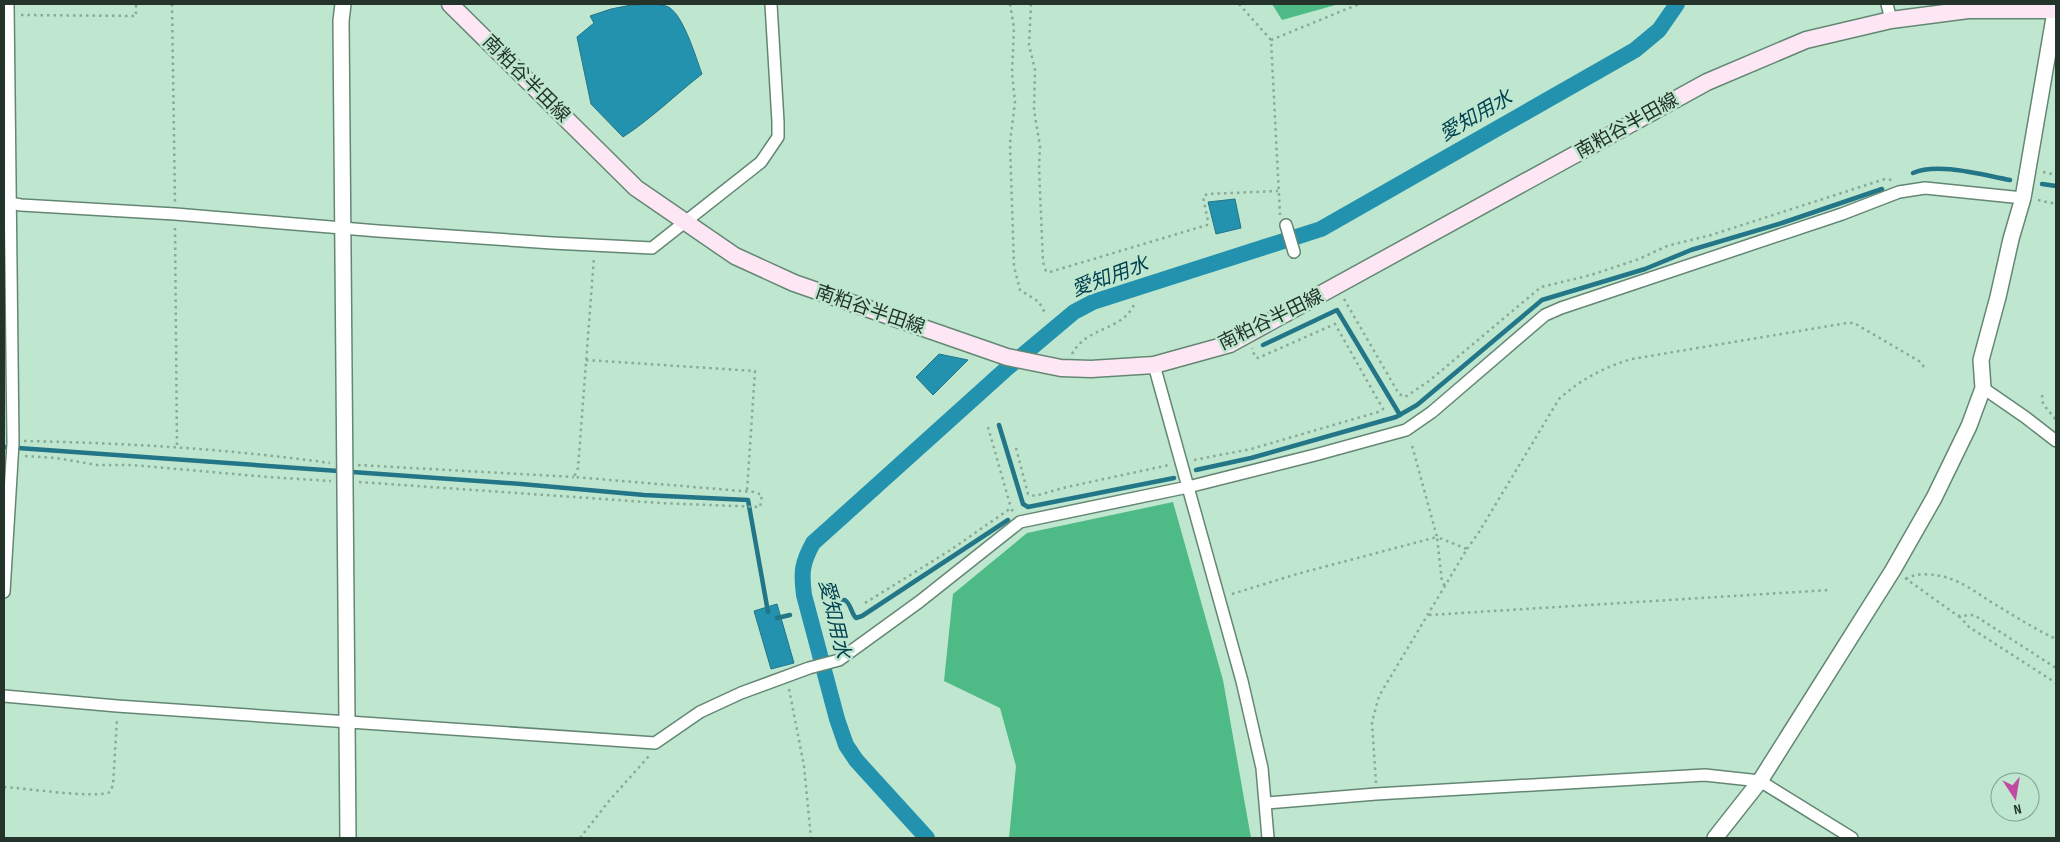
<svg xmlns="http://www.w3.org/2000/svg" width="2060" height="842" viewBox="0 0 2060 842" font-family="'Sofia Sans Condensed','Noto Sans JP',sans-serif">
<rect width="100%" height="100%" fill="#bfe6cf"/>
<g fill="#4ebb87">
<path d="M1272 4H1339L1282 20Z"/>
<path d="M1173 502 1223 680 1251 838H1009L1016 766 1000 708 944 681 953 594 1027 533Z"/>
</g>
<g fill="#2392ae" stroke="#237687">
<path d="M631 5C641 5 656 3 666 6 682 10 696 58 702 74 675 95 651 119 623 137L591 104 577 37 594 23 590 16 611 9Z"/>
<path d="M1235 199 1241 228 1216 234 1208 202Z"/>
<path d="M939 354 968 360 933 395 916 377Z"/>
<path d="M777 604 794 663 771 669 754 611Z"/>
</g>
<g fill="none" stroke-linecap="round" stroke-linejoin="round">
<g stroke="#237687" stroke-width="4.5">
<path d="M1913 173C1938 162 1982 175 2010 180"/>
<path d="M2042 184 2056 186"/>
<path d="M1263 345 1337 310 1400 415"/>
<path d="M999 425 1023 504 1028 507 1174 478"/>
<path d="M4 447 521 484 644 495 748 500 768 612"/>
<path d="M1196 470 1251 458 1396 417 1417 405 1542 300 1645 269 1691 250 1782 223 1882 189"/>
<path d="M839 601 845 600C851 604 851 613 856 618L862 616 1008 520"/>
<path d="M777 618 790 615"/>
</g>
<path stroke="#2392ae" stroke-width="16" d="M927 838 856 760 846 745 837 719 804 595C801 572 802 563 813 543L1005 370 1074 312 1093 302 1321 229 1635 50 1659 30 1677 4"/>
<g stroke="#648773" stroke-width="14">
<g id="minor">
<path d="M1887 4 1891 20"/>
<path d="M4 202 21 205 175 214 378 231 552 243 652 248 761 162 778 137V122L771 4"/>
<path d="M1286 225 1294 252"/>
<path d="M1154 365 1242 681 1262 768 1268 838"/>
<path d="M1983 388 2025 417 2056 441"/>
<path d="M4 592 13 443 8 4"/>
<path d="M4 696 117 706 655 743 700 712 741 693 809 668 839 660 919 602 1020 522 1188 487 1315 455 1406 430 1432 412 1545 315 1561 308 1842 214 1899 192 1925 188 2023 198"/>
<path d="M1266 803 1376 794 1705 775 1760 781 1852 838"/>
</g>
</g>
<g stroke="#648773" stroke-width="18">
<g id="tertiary">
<path d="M343 4 341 21 348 838"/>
<path d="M1715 838 1760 781 1893 570 1934 498 1969 426 1983 388 1981 360 1998 297 2011 239 2023 198 2056 6"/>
</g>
</g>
<g stroke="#648773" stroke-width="19">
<path id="secondary" d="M450 4 636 188 735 256 794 283 1007 357 1061 368 1091 369 1154 365 1230 344 1707 82 1806 40 1891 20 1968 10H2056"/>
</g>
<g stroke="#8aa997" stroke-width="2.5" stroke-dasharray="2.5 4" stroke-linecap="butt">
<path d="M172 4 175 202"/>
<path d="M1010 4 1014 28 1012 73 1015 102 1010 143 1014 266 1020 290 1039 302 1046 315"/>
<path d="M1031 4 1029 45 1035 70 1034 110 1040 146 1039 168 1043 262 1046 271 1050 272 1207 225 1208 221 1203 197 1207 194 1278 191"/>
<path d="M1239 4 1271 40 1280 215"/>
<path d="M21 15 136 16V4"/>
<path d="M1271 40 1359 4"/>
<path d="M2043 172 2056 175"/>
<path d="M2038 200 2056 204"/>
<path d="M175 228 177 448"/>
<path d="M1344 299 1399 394 1405 397 1429 381 1541 287 1591 275 1639 259 1667 246 1711 235 1885 179 1892 180"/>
<path d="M1072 354C1085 330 1111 331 1128 314 1130 312 1132 307 1135 304"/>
<path d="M586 360 755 371 747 491"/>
<path d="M2042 395 2043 404 2056 420"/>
<path d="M988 427 1011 508"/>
<path d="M24 441C127 443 229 449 330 463"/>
<path d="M1016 448 1028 494 1035 496 1067 487 1169 465"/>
<path d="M25 456 56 458 97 465H132L268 477 331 481"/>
<path d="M1194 460 1251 449 1378 412 1383 409 1335 324 1258 358 1255 357 1252 348"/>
<path d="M358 465 574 477"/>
<path d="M359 482 660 503 760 507 762 495 754 492 574 477 578 468 594 257"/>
<path d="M1467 549 1479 532 1559 399C1580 380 1604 367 1632 359L1847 323H1854L1919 361 1925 368"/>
<path d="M1905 578 1958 616 1974 615 2056 668"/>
<path d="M1906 579C1915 572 1937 574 1948 578 1962 582 1976 592 1988 600 2011 614 2033 628 2056 639"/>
<path d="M1232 594 1297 574 1437 537 1442 582 1445 586"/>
<path d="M865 603 949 551 1011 508 1013 512"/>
<path d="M1429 615 1829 590"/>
<path d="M1959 616 1969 627 2056 683"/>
<path d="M789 689 804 766 811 838"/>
<path d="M1376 783 1372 722 1379 696 1467 549 1437 537 1411 442"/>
<path d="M4 787C25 788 95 799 110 792L113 785 117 719"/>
<path d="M580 838 609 801 649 756"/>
</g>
<use href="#minor" stroke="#fff" stroke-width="11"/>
<use href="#tertiary" stroke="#fff" stroke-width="15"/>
<use href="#secondary" stroke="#fde7f5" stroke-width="16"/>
</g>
<g text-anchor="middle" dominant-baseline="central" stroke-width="5" stroke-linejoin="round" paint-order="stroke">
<g font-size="19" fill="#24342b" stroke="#bfe6cf">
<text transform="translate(526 79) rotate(45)">南粕谷半田線</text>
<text transform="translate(1627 126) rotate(-29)">南粕谷半田線</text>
<text transform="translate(870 310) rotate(19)">南粕谷半田線</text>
<text transform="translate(1271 320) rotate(-26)">南粕谷半田線</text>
</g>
<g font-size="20" font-style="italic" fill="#004150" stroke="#bfe6cf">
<text transform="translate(1476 116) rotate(-30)">愛知用水</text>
<text transform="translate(1110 277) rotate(-20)">愛知用水</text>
<text transform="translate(834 619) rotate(77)">愛知用水</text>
</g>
</g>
<rect width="2060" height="842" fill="none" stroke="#24342b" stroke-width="10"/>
<g transform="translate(2015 797) rotate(168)"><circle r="24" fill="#bfe6cf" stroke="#819f8d"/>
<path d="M0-4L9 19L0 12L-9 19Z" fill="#c04aa1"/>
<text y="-8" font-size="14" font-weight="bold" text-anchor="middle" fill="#24342b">N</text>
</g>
</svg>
